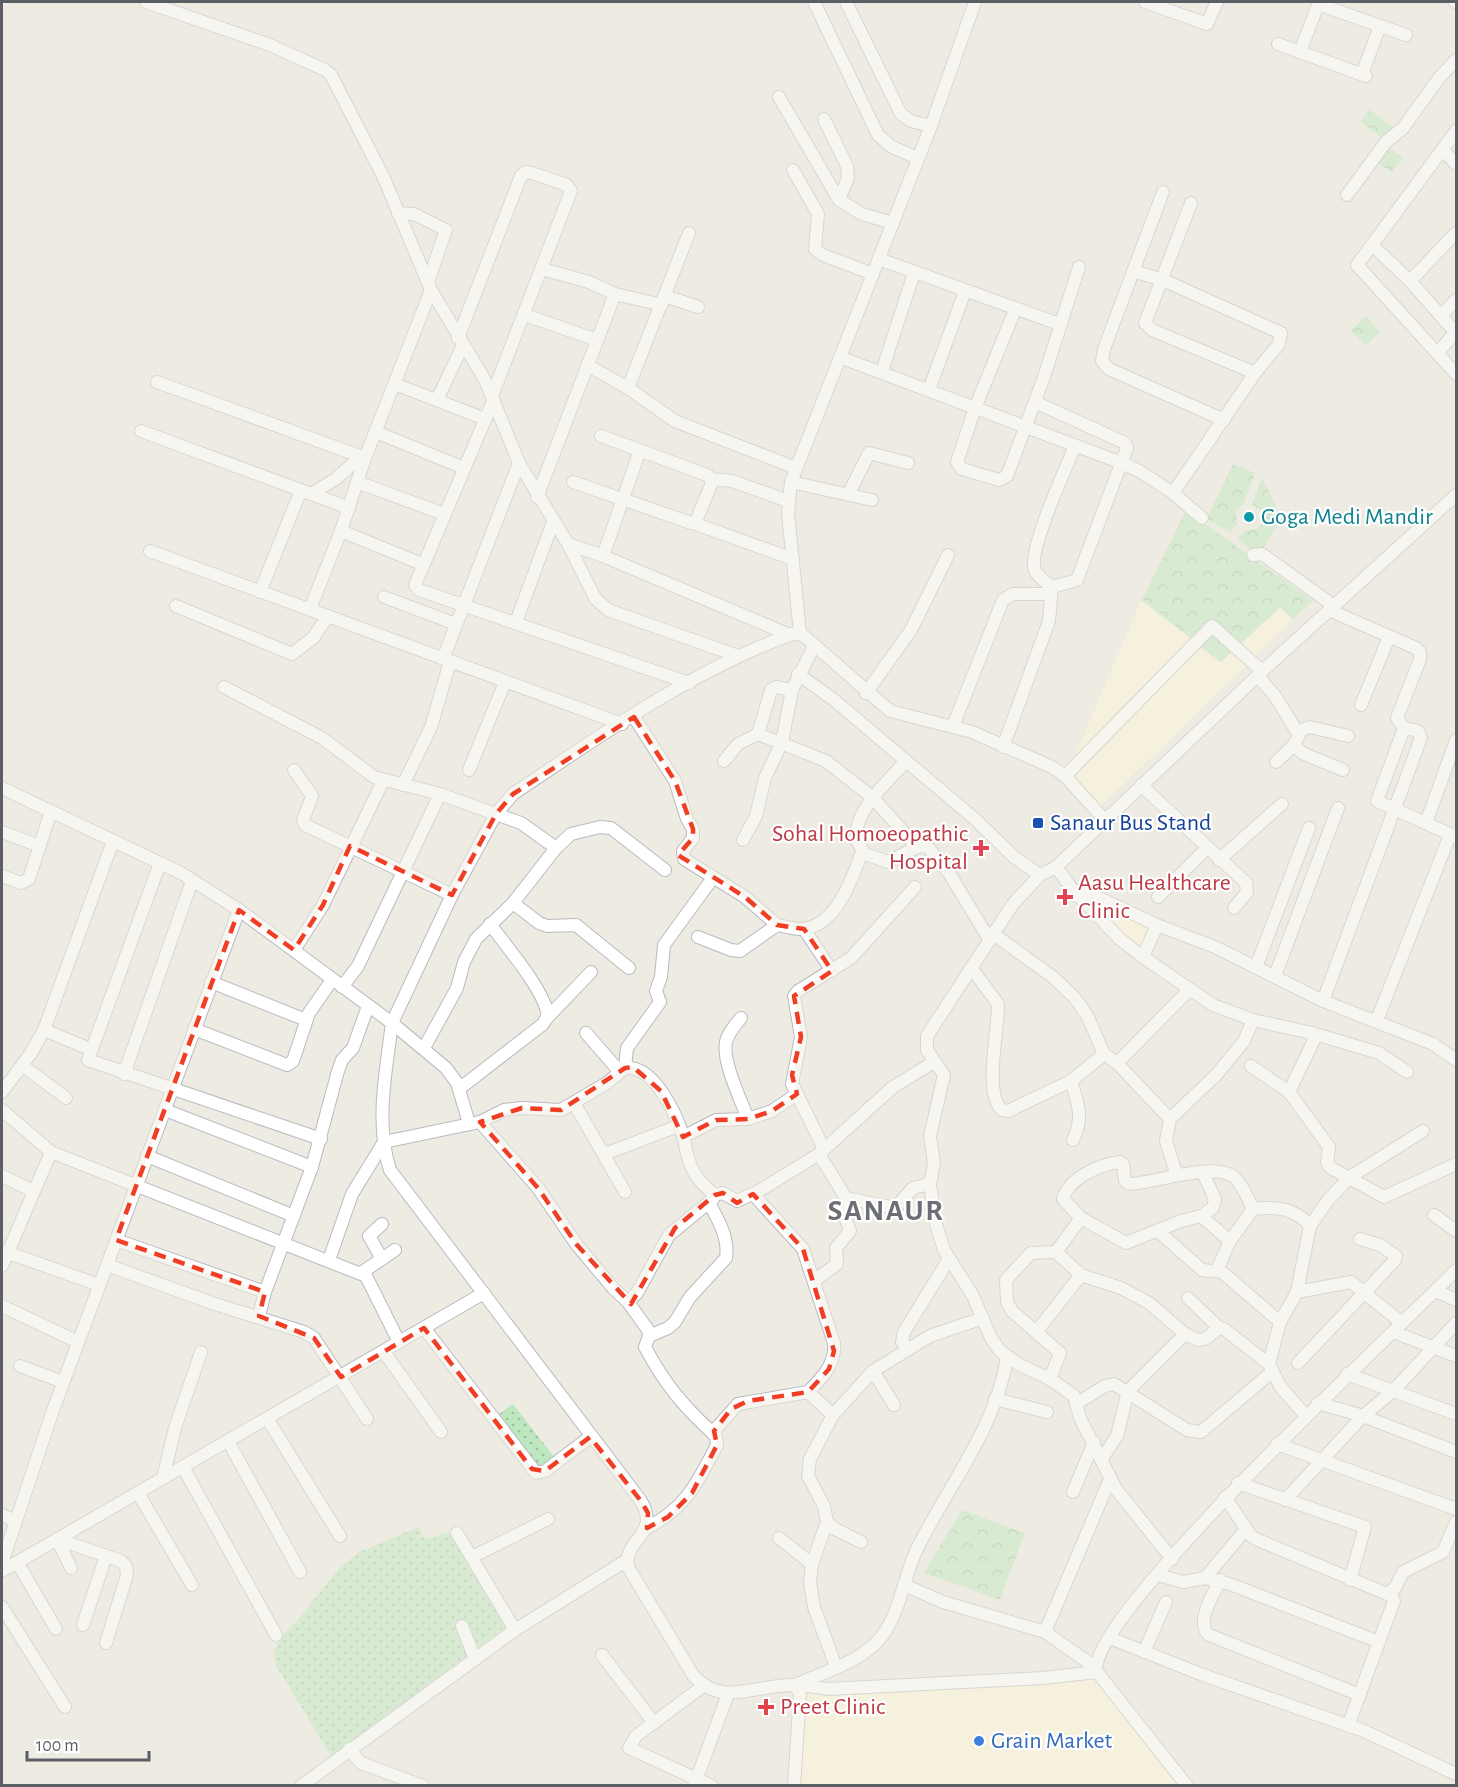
<svg xmlns="http://www.w3.org/2000/svg" width="1458" height="1787" viewBox="0 0 1458 1787" font-family="'Alegreya Sans',sans-serif">
<defs>
<pattern id="park-crowns" width="20" height="18" patternUnits="userSpaceOnUse" patternTransform="scale(1.5)"><rect width="20" height="18" fill="#bde7bf"/><path d="M2 6a3 3 0 1 1 6 0M12 15a3 3 0 1 1 6 0" fill="none" stroke="#9dbe9f"/></pattern>
<pattern id="garden-dots" width="8" height="8" patternUnits="userSpaceOnUse" patternTransform="scale(1.5)"><rect width="8" height="8" fill="#bde7bf"/><path d="M2 2h.1M6 6h.1" fill="none" stroke="#9dbe9f" stroke-width="1.8" stroke-linecap="round"/></pattern>
</defs>
<rect width="100%" height="100%" fill="#eeece2"/>
<g fill="#fff7d7">
<path d="M1141 601 1220 663 1281 608 1292 620 1100 807 1067 775Z"/>
<path d="M1084 892 1156 925 1139 955Z"/>
<path d="M1099 1673 1191 1786H798L805 1691Z"/>
</g>
<g fill="url(#park-crowns)">
<path d="M1369 109 1395 129 1383 139 1361 122Z"/>
<path d="M1388 147 1403 159 1391 172 1376 162Z"/>
<path d="M1366 316 1380 332 1365 346 1351 330Z"/>
<path d="M1233 464 1255 473 1243 505 1236 511 1237 525 1230 533 1207 518Z"/>
<path d="M1262 477 1282 519 1262 550H1251L1237 539 1244 531 1257 529 1262 522V512L1252 504Z"/>
<path d="M1186 510 1313 601 1293 619 1280 607 1221 662 1142 600Z"/>
<path d="M962 1510 1025 1533 1000 1600 924 1573Z"/>
</g>
<g fill="url(#garden-dots)">
<path d="M513 1404 554 1457 531 1473 492 1419Z"/>
<path d="M418 1527 425 1539 450 1532 509 1625 331 1756 275 1664 274 1652 282 1635 296 1622 341 1566 359 1552Z"/>
</g>
<g fill="none" stroke-linecap="round" stroke-linejoin="round">
<g stroke="#b8bac0" stroke-width="14">
<g id="minor">
<path d="M146 2 270 45 325 70 331 75 383 176 431 290 485 380 519 463 568 544 595 598 608 610 738 656"/>
<path d="M814 2 878 135 892 147 918 158"/>
<path d="M846 2 901 114 911 121 931 126"/>
<path d="M1145 2 1207 24 1217 2"/>
<path d="M1319 2 1300 52 1366 76"/>
<path d="M1455 2H1456"/>
<path d="M1318 4 1406 35"/>
<path d="M1278 44 1300 52"/>
<path d="M1362 74 1380 26"/>
<path d="M779 97 839 200 862 214 893 223"/>
<path d="M824 119 847 166 848 178 839 200"/>
<path d="M1456 131 1357 265 1456 374"/>
<path d="M1443 150 1456 164"/>
<path d="M793 170 818 214 815 249 823 255 873 274"/>
<path d="M1163 192 1104 349 1102 361 1109 369 1224 420"/>
<path d="M1347 195 1386 142 1403 128 1439 78 1456 60"/>
<path d="M1191 203 1145 323 1152 330 1255 373"/>
<path d="M398 213 414 214 446 230 428 282"/>
<path d="M1372 245 1410 281 1456 333"/>
<path d="M879 259 1059 324"/>
<path d="M542 269 589 282 615 294 662 305"/>
<path d="M1133 271 1163 280 1281 333 1279 344 1255 373 1173 493 1202 518"/>
<path d="M1410 281 1456 233"/>
<path d="M665 296 698 307"/>
<path d="M1015 310 975 408 957 462 962 469 999 480 1007 476 1044 377 1079 267"/>
<path d="M525 315 597 340"/>
<path d="M1442 315 1456 300"/>
<path d="M458 338 521 176 526 172 532 173 567 185 571 191 492 396"/>
<path d="M1438 352 1456 332"/>
<path d="M842 358 1122 463 1141 472 1173 493"/>
<path d="M587 365 628 388 675 421 796 468"/>
<path d="M882 371 914 273"/>
<path d="M157 382 365 458"/>
<path d="M395 384 485 419"/>
<path d="M628 388 689 233"/>
<path d="M929 390 965 291"/>
<path d="M437 400 463 345"/>
<path d="M493 401 415 585 419 590 689 683"/>
<path d="M141 431 349 508"/>
<path d="M376 432 464 468"/>
<path d="M711 479 732 481 788 501"/>
<path d="M357 482 444 514"/>
<path d="M573 482 691 523 696 521 711 485V479L707 475 601 436"/>
<path d="M791 482 872 500"/>
<path d="M313 493 337 478 361 456"/>
<path d="M848 495 869 453 908 463"/>
<path d="M1456 495 1271 663 1056 867 1073 890 1095 896 1157 925 1215 947 1323 1001 1433 1044 1456 1060"/>
<path d="M537 497 615 294"/>
<path d="M693 523 793 559"/>
<path d="M341 531 422 564"/>
<path d="M568 544 603 556 790 635"/>
<path d="M150 551 622 724"/>
<path d="M1253 555 1262 554 1334 606"/>
<path d="M603 556 640 450"/>
<path d="M1052 587C1046 582 1035 575 1034 567 1031 544 1065 470 1075 446"/>
<path d="M260 592 301 490"/>
<path d="M384 597 456 624"/>
<path d="M176 606 292 654 313 638 328 616"/>
<path d="M310 609 341 531 365 458 431 290"/>
<path d="M1329 610 1416 648 1420 652V659L1397 718 1404 728"/>
<path d="M516 622 553 522"/>
<path d="M800 633 788 513 791 482 931 126 975 2"/>
<path d="M443 659 519 463"/>
<path d="M798 674 834 700 976 820 1015 858 1040 875"/>
<path d="M1258 676 1275 696 1299 735 1294 745 1276 762"/>
<path d="M224 687 322 738 374 777 440 794 521 823 556 848"/>
<path d="M792 690 776 687 771 690 758 734 826 761 873 798 917 847"/>
<path d="M866 693 911 630 948 555"/>
<path d="M1361 705 1389 637"/>
<path d="M634 717 675 781 687 819 693 829V838L683 851 684 859 745 897 777 925"/>
<path d="M953 726 1003 600 1013 594H1050"/>
<path d="M1298 731 1310 727 1348 736"/>
<path d="M1294 745 1302 753 1343 770"/>
<path d="M1003 747 1049 621 1052 587 1077 580 1127 448 1125 443 1035 402"/>
<path d="M724 761 738 744 758 734"/>
<path d="M905 762C888 782 854 810 856 839L865 854 888 862 917 847 927 846 949 873 989 939"/>
<path d="M294 770 312 796 303 820 305 825 452 895"/>
<path d="M469 770 505 682"/>
<path d="M1065 776 1212 626 1262 671"/>
<path d="M403 785 431 727 450 662"/>
<path d="M1141 785 1246 883 1247 892 1234 908"/>
<path d="M2 788 181 873 239 910 392 1023 452 895 496 814 513 794C601 735 694 669 795 633L804 636 890 711 972 732 1052 767 1065 776 1104 819"/>
<path d="M1426 823 1456 740"/>
<path d="M2 832 40 846"/>
<path d="M743 840 756 816 765 778 782 742 792 690 814 646"/>
<path d="M1219 860 1282 804"/>
<path d="M160 863 88 1060 321 1139"/>
<path d="M1056 867 1040 875 1013 904 927 1036V1050L944 1075 930 1136 934 1163 930 1184 936 1224 944 1250 973 1296 991 1338 1000 1351 1020 1365 1050 1379 1074 1396 1080 1418 1116 1489 1172 1559"/>
<path d="M2 876 21 883 29 879 51 811"/>
<path d="M1074 891 1120 939 1143 957 1157 925"/>
<path d="M1158 897 1207 848"/>
<path d="M513 903 539 923 547 926 576 925 629 968"/>
<path d="M804 929 832 971"/>
<path d="M992 933 1053 977 1075 998 1088 1017 1104 1054 1117 1063 1170 1119"/>
<path d="M698 937 731 950 740 951 777 925C784 926 792 929 800 929 836 928 852 879 862 852"/>
<path d="M294 950 323 905 383 781"/>
<path d="M1143 957 1213 1005 1253 1020 1312 1033 1314 1040 1289 1092 1329 1147 1327 1163 1331 1168 1384 1197 1456 1164"/>
<path d="M1256 967 1309 828"/>
<path d="M972 969 998 1004C999 1028 983 1093 1002 1110L1008 1111 1071 1081 1104 1054"/>
<path d="M1275 976 1338 808"/>
<path d="M211 982 306 1020"/>
<path d="M342 987 358 966 440 794"/>
<path d="M1323 1001 1421 738 1418 731 1404 728 1377 801 1456 837"/>
<path d="M547 1018 591 972"/>
<path d="M741 1018C735 1025 728 1033 726 1042 722 1062 741 1100 748 1119"/>
<path d="M1377 1020 1450 835"/>
<path d="M392 1023C386 1071 375 1123 390 1170L641 1501C661 1536 623 1538 628 1567L693 1675C723 1709 757 1683 796 1685 807 1685 818 1688 829 1689L1043 1678 1097 1672"/>
<path d="M392 1023 446 1068 457 1083 469 1123"/>
<path d="M194 1029 287 1065 293 1061 309 1013 332 980"/>
<path d="M44 1030 90 1049"/>
<path d="M586 1033 620 1072"/>
<path d="M1312 1033 1379 1053 1407 1072"/>
<path d="M424 1048 457 988 464 962 476 939 513 903 556 848 571 834 600 827 611 828 665 870"/>
<path d="M1117 1063 1189 990"/>
<path d="M23 1066 66 1098"/>
<path d="M1251 1066 1289 1092"/>
<path d="M625 1068C654 1065 677 1115 684 1139 686 1148 687 1158 691 1166 695 1177 706 1188 715 1195L723 1193 737 1201 759 1191 819 1154 893 1087 934 1062"/>
<path d="M124 1074 192 881"/>
<path d="M1071 1081C1078 1103 1084 1118 1073 1140"/>
<path d="M459 1089 543 1024C546 1020 548 1016 547 1011 540 985 506 946 490 924"/>
<path d="M2 1092 31 1053 44 1030 113 841"/>
<path d="M574 1103 625 1192"/>
<path d="M2 1110 51 1152 366 1276 399 1342"/>
<path d="M165 1110 312 1167"/>
<path d="M480 1122 538 1188 577 1245 613 1288 628 1302 648 1330 649 1336 645 1347C665 1385 685 1408 716 1436L717 1445C697 1483 687 1507 647 1528"/>
<path d="M683 1137 716 1120 748 1119 772 1111 797 1094"/>
<path d="M824 1149 792 1084 801 1037 794 996 798 991 851 958 915 887"/>
<path d="M605 1154 678 1126"/>
<path d="M819 1154 846 1198 895 1208 913 1188 930 1184"/>
<path d="M147 1156 294 1216"/>
<path d="M1176 1173 1166 1141 1170 1119 1217 1074 1244 1041 1253 1020"/>
<path d="M1203 1173 1215 1199 1213 1208 1201 1216 1181 1221 1126 1243 1081 1218 1063 1199C1068 1178 1101 1164 1120 1162L1123 1164 1125 1181 1129 1184C1152 1184 1213 1161 1234 1177 1243 1185 1248 1199 1253 1209"/>
<path d="M2 1176 33 1191"/>
<path d="M753 1194 803 1249 834 1343C836 1364 822 1378 808 1392"/>
<path d="M1434 1215 1456 1231"/>
<path d="M1201 1216 1230 1241"/>
<path d="M1310 1226 1329 1199 1350 1177 1423 1131"/>
<path d="M1158 1231 1202 1270 1222 1272 1280 1322"/>
<path d="M116 1240 265 1292"/>
<path d="M6 1252 99 1285"/>
<path d="M1056 1252 1081 1275 1121 1288 1149 1303 1185 1334 1198 1340 1205 1339 1219 1328 1224 1329 1269 1364"/>
<path d="M382 1259 369 1236 382 1224"/>
<path d="M329 1260 352 1194 384 1142 480 1122 504 1110 522 1108 561 1110 607 1083 625 1068 627 1048 660 1002 656 991 661 977 664 945 712 879"/>
<path d="M107 1265 215 1304 304 1332 314 1338 367 1419"/>
<path d="M2 1266 51 1152"/>
<path d="M1217 1270 1230 1241 1253 1209C1276 1206 1295 1208 1310 1226L1297 1292"/>
<path d="M361 1273 395 1250"/>
<path d="M814 1281 837 1264 836 1248 850 1231 843 1212 846 1198"/>
<path d="M1436 1291 1456 1300"/>
<path d="M1188 1298 1219 1328"/>
<path d="M628 1302 637 1293 669 1235 713 1199"/>
<path d="M2 1306 78 1342"/>
<path d="M259 1316 265 1292 312 1167 338 1071 342 1060 353 1048 368 1006"/>
<path d="M424 1328 536 1473 545 1471 590 1437"/>
<path d="M1036 1332 1081 1275"/>
<path d="M1393 1332 1456 1356"/>
<path d="M649 1336 668 1328 675 1322 690 1297 726 1258C729 1238 719 1221 709 1203"/>
<path d="M907 1348 902 1342 904 1332 949 1259"/>
<path d="M384 1352 441 1432"/>
<path d="M1298 1363 1395 1260 1396 1256 1380 1245 1360 1239"/>
<path d="M20 1366 63 1382"/>
<path d="M873 1371 894 1405"/>
<path d="M1347 1374 1456 1414"/>
<path d="M1050 1379 1060 1353 1012 1311 1007 1302 1006 1280 1031 1253 1056 1252 1081 1218"/>
<path d="M995 1399 1047 1412"/>
<path d="M1318 1403 1363 1416 1456 1452"/>
<path d="M1076 1404 1105 1386 1114 1384 1187 1430 1201 1432 1272 1372"/>
<path d="M1306 1416 1280 1386 1269 1364 1280 1322 1297 1292 1351 1282 1402 1323"/>
<path d="M268 1420 340 1536"/>
<path d="M712 1433 738 1404 808 1392 833 1415"/>
<path d="M228 1441 300 1572"/>
<path d="M1277 1444 1456 1509"/>
<path d="M1101 1460 1117 1436 1128 1391 1185 1334"/>
<path d="M183 1467 276 1635"/>
<path d="M163 1478 175 1428 201 1352"/>
<path d="M1238 1483 1365 1527 1350 1580"/>
<path d="M1073 1492 1094 1442"/>
<path d="M138 1493 192 1585"/>
<path d="M1225 1497 1251 1536 1258 1540 1392 1596 1394 1601 1348 1726"/>
<path d="M1285 1500 1363 1416 1393 1391 1456 1323"/>
<path d="M2 1515 16 1521"/>
<path d="M827 1522 835 1529 861 1542"/>
<path d="M457 1533 515 1630"/>
<path d="M779 1538 812 1564"/>
<path d="M57 1539 121 1561 126 1566 127 1575 106 1643"/>
<path d="M57 1539 71 1568"/>
<path d="M472 1557 548 1519"/>
<path d="M17 1562 56 1629"/>
<path d="M2 1563 52 1413 239 910"/>
<path d="M2 1571 484 1293"/>
<path d="M1158 1575 1183 1582 1205 1578 1246 1529"/>
<path d="M1205 1578 1230 1584 1379 1642"/>
<path d="M1220 1580C1213 1595 1195 1622 1209 1635L1360 1695"/>
<path d="M904 1585 943 1602 1045 1632 1095 1667"/>
<path d="M1388 1593 1395 1588 1403 1572 1443 1552 1456 1522"/>
<path d="M2 1607 65 1707"/>
<path d="M83 1625 106 1556"/>
<path d="M462 1626 475 1659"/>
<path d="M1045 1632 1110 1479"/>
<path d="M1110 1638 1203 1675 1364 1731 1456 1774"/>
<path d="M1144 1652 1166 1602"/>
<path d="M602 1655 654 1723"/>
<path d="M836 1667 814 1607 810 1582 812 1564 827 1522 824 1506 808 1476 810 1459 833 1415 873 1371 930 1336 983 1318"/>
<path d="M703 1686 636 1736 629 1748 712 1786"/>
<path d="M349 1749 361 1763 423 1786"/>
<path d="M301 1786 515 1630 627 1560"/>
<path d="M694 1786 728 1694"/>
<path d="M794 1786 800 1694 795 1685C824 1672 862 1662 882 1636 900 1612 904 1577 916 1551 947 1487 995 1430 1007 1358"/>
<path d="M1187 1786 1097 1672C1081 1622 1409 1319 1456 1270"/>
</g>
</g>
<use href="#minor" stroke="#fff" stroke-width="12"/>
</g>
<path d="M0 0H1458V1787H0ZM634 717 675 781 693 829V838L678 855 745 897 777 925 804 929 832 971 794 996 801 1037 792 1075 797 1094 772 1111 748 1119 716 1120 683 1137 661 1091 633 1067 625 1068 561 1110 522 1108 480 1122 538 1188 577 1245 631 1304 675 1228 715 1195 723 1193 737 1203 753 1194 803 1249 834 1351 829 1369 808 1392 748 1401 731 1409 714 1431 717 1445 692 1493 668 1517 647 1528 648 1513 641 1501 590 1437 545 1471 532 1469 424 1328 341 1377 314 1338 259 1316 265 1292 116 1240 239 910 294 950 323 905 350 846 452 895 496 814 513 794Z" fill="#eeece2" fill-opacity=".55" fill-rule="evenodd"/>
<path fill="none" stroke="#f23d25" stroke-width="4.5" stroke-dasharray="12 8" stroke-linejoin="round" d="M634 717 675 781 693 829V838L678 855 745 897 777 925 804 929 832 971 794 996 801 1037 792 1075 797 1094 772 1111 748 1119 716 1120 683 1137 661 1091 633 1067 625 1068 561 1110 522 1108 480 1122 538 1188 577 1245 631 1304 675 1228 715 1195 723 1193 737 1203 753 1194 803 1249 834 1351 829 1369 808 1392 748 1401 731 1409 714 1431 717 1445 692 1493 668 1517 647 1528 648 1513 641 1501 590 1437 545 1471 532 1469 424 1328 341 1377 314 1338 259 1316 265 1292 116 1240 239 910 294 950 323 905 350 846 452 895 496 814 513 794Z"/>
<circle fill="#0f9aa8" stroke="#fff" stroke-width="2" cx="1249" cy="517" r="6"/>
<rect fill="#1a4fb4" stroke="#fff" stroke-width="2" x="1032" y="817" width="12" height="12" rx="3"/>
<g fill="#e0444e" stroke="#fff" stroke-width="2">
<path d="M978 839h6v6h6v6h-6v6h-6v-6h-6v-6h6z"/>
<path d="M1062 888h6v6h6v6h-6v6h-6v-6h-6v-6h6z"/>
<path d="M763 1698h6v6h6v6h-6v6h-6v-6h-6v-6h6z"/>
</g>
<circle fill="#3f7fe0" stroke="#fff" stroke-width="2" cx="979" cy="1741" r="6"/>
<g text-anchor="middle" dominant-baseline="central" stroke-width="4.5" stroke-linejoin="round" paint-order="stroke">
<g font-size="24" fill="#0d838f" stroke="#fff" text-anchor="start">
<text x="1261" y="517">Goga Medi Mandir</text>
</g>
<g font-size="24" fill="#164399" stroke="#fff" text-anchor="start">
<text x="1050" y="823">Sanaur Bus Stand</text>
</g>
<g font-size="24" fill="#be3a42" stroke="#fff" text-anchor="start">
<text x="968" y="834" text-anchor="end">Sohal Homoeopathic<tspan x="968" dy="28">Hospital</tspan></text>
<text x="1078" y="883">Aasu Healthcare<tspan x="1078" dy="28">Clinic</tspan></text>
<text x="780" y="1707">Preet Clinic</text>
</g>
<g font-size="24" fill="#366cbe" stroke="#fff" text-anchor="start">
<text x="991" y="1741">Grain Market</text>
</g>
<g font-size="30" font-weight="bold" letter-spacing="1.5" fill="#6c7076" stroke="#fff">
<text x="886" y="1211">SANAUR</text>
</g>
</g>
<rect width="1458" height="1787" fill="none" stroke="#5b5e64" stroke-width="6"/>
<path d="M27 1751v9h122v-9" fill="none" stroke="#5b5e64" stroke-width="3"/>
<text x="36" y="1751" font-size="18" fill="#5b5e64" stroke="#ffffff" stroke-width="4.5" paint-order="stroke">100 m</text>
</svg>
